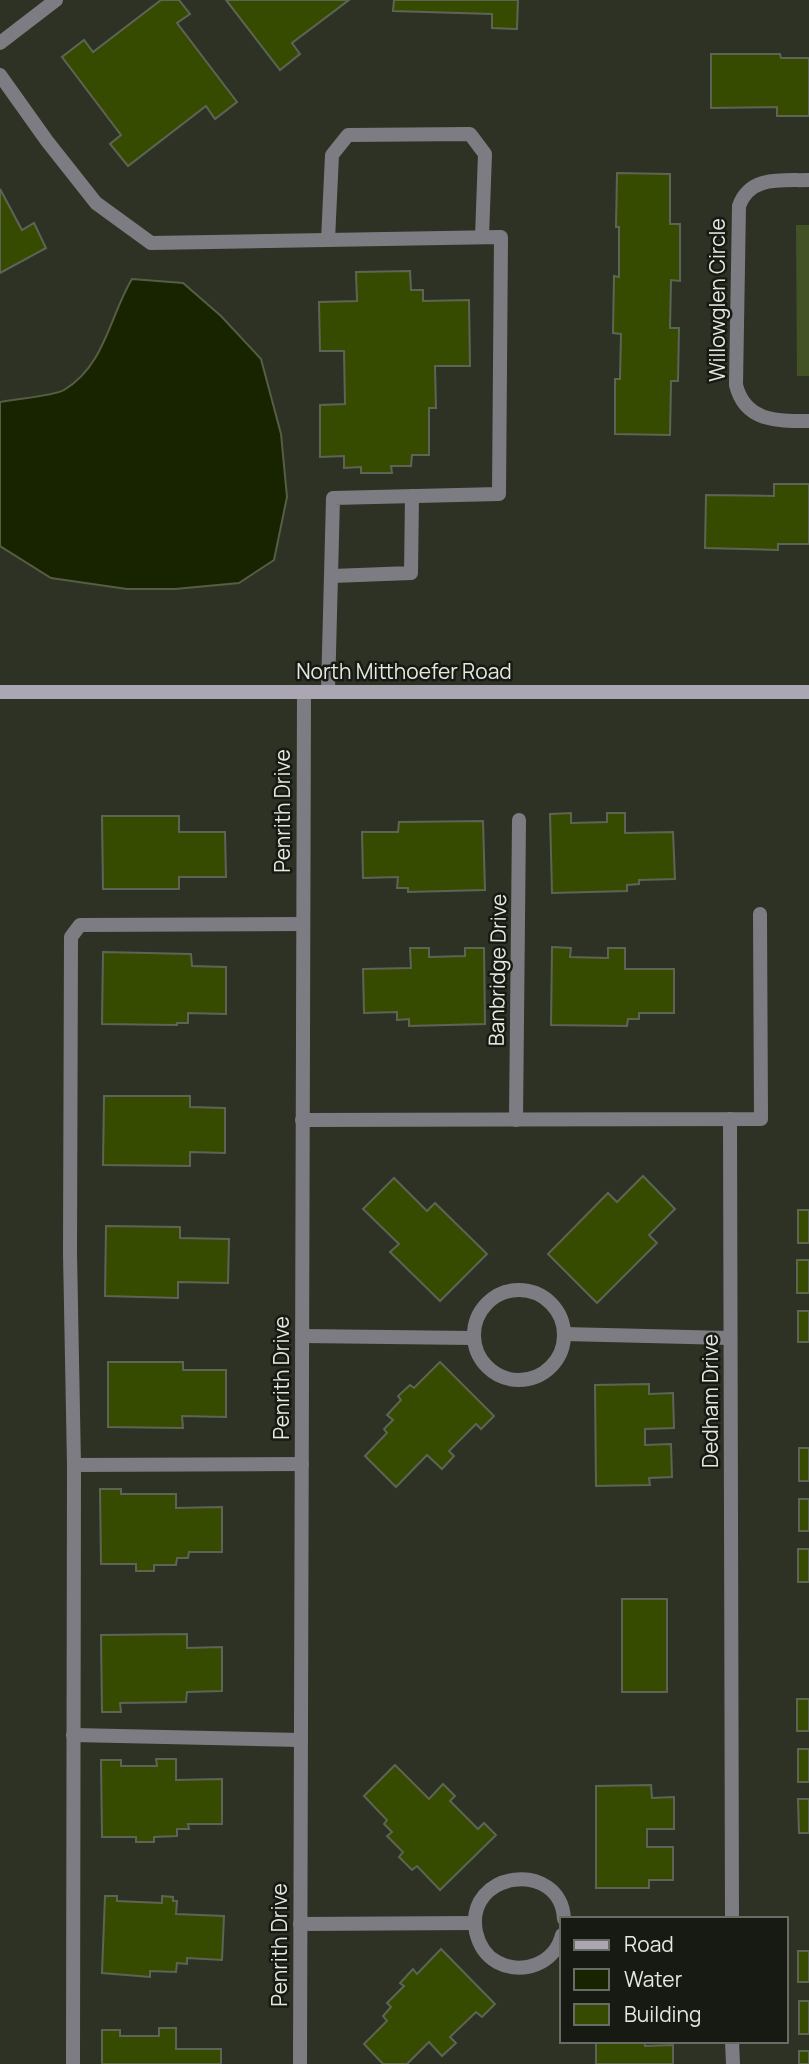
<svg xmlns="http://www.w3.org/2000/svg" width="809" height="2064" viewBox="0 0 809 2064" font-family="Manrope,sans-serif">
<rect width="100%" height="100%" fill="#2d3225"/>
<path fill="#435225" d="M796 225H809V376H797Z"/>
<path fill="#182300" stroke="#555e43" stroke-width="2" d="M132 279 183 283 221 316 261 359 281 434 287 497 274 560 239 583 175 589H127L51 578 0 546V402C15 399 54 396 64 390 105 366 110 315 132 279Z"/>
<g fill="#374b00" stroke="#5e6455" stroke-width="2">
<path d="M161 0H179L190 14 177 23 237 102 215 119 206 106 128 166 110 144 121 135 62 57 84 40 93 52Z"/>
<path d="M226 0H349L292 43 300 54 280 70Z"/>
<path d="M394 0H518L517 29 492 28V14L393 11Z"/>
<path d="M711 54H780L781 58H809V116H777V107L711 108Z"/>
<path d="M617 173 670 174V224H680V281L671 280 670 328H679L678 381H671L670 435 615 434V379H620L621 334 613 333 614 276 619 277V227H616Z"/>
<path d="M0 189 22 230 34 223 46 248 0 273Z"/>
<path d="M410 271 411 290H423V301L469 300 470 366H435L436 408H429V455H412L411 466H391L392 473H361V467L344 468V456L320 457V405L345 404 344 351H320L319 302 357 301 356 272Z"/>
<path d="M774 484H809V544H778V550L705 548 706 495 774 496Z"/>
<path d="M571 813V823L607 822V813H625V833L673 832 675 879 639 880V884L627 885V891L552 893 550 814Z"/>
<path d="M102 816H179V832H225L226 877H179V889H103Z"/>
<path d="M483 821 485 890 408 892V888H397L398 877 363 878 362 832H398L399 822Z"/>
<path d="M552 947 571 948 570 957 608 958V948H625V969H674V1013H639V1019H628L627 1026 551 1025Z"/>
<path d="M410 948H429V957L465 956V948H484L485 1024 409 1026V1019L397 1020V1012L364 1013 363 969 411 968Z"/>
<path d="M103 952 191 954 192 966 226 967V1014L188 1013V1023H177V1025L102 1024Z"/>
<path d="M104 1096H190V1107L225 1108V1153L190 1152V1166L103 1165Z"/>
<path d="M643 1176 675 1209 649 1235 657 1243 597 1303 548 1254 608 1193 617 1202Z"/>
<path d="M394 1178 427 1211 435 1203 487 1254 440 1301 390 1252 399 1244 363 1209Z"/>
<rect x="798" y="1210" width="11" height="33"/>
<path d="M106 1226 180 1227V1238L229 1239 228 1283 178 1282V1298L105 1296Z"/>
<rect x="797" y="1260" width="12" height="33"/>
<rect x="798" y="1311" width="11" height="31"/>
<path d="M108 1362H183V1370H226V1417L182 1416 183 1428 108 1427Z"/>
<path d="M440 1362 494 1416 481 1429 476 1424 449 1451 454 1456 442 1469 427 1455 396 1487 365 1456 387 1433 384 1429 393 1420 387 1415 401 1400 398 1396 410 1385 414 1388Z"/>
<path d="M649 1384V1394L673 1393 674 1428 645 1429V1445L671 1444 672 1477 649 1478 650 1485 596 1486 595 1385Z"/>
<rect x="799" y="1448" width="10" height="33"/>
<path d="M100 1489H121V1494H176V1508L222 1507V1552H189L188 1558H177L176 1565H154V1571H136V1564H101Z"/>
<rect x="799" y="1499" width="10" height="32"/>
<rect x="798" y="1549" width="11" height="33"/>
<rect x="622" y="1599" width="45" height="93"/>
<path d="M187 1634V1648L222 1647V1691L187 1692 186 1702 120 1703 121 1712H102L101 1635Z"/>
<rect x="797" y="1699" width="12" height="32"/>
<rect x="798" y="1749" width="11" height="33"/>
<path d="M156 1759H176V1780L222 1779V1824H188L189 1829H177V1836L154 1837V1842H136V1837H102L101 1760H121V1766H157Z"/>
<path d="M395 1765 429 1799 443 1784 455 1796 450 1801 478 1829 484 1823 496 1835 440 1890 417 1866 412 1870 399 1857 403 1852 387 1836 392 1832 384 1824 387 1820 364 1796Z"/>
<path d="M651 1785 652 1798 674 1797V1829H647V1847H673V1880H649V1888H596V1786Z"/>
<path d="M798 1799H809V1833H799Z"/>
<path d="M105 1896H117V1901L162 1903V1896L173 1897V1901H177L176 1914 224 1916 222 1960 187 1958V1964L177 1963 176 1972 150 1971V1977L102 1973Z"/>
<path d="M441 1949 495 2004 482 2017 476 2012 450 2037 456 2043 442 2056 429 2042 407 2064H383L364 2044 387 2021 383 2016 391 2007 387 2003 404 1986 400 1983 413 1969 417 1974Z"/>
<rect x="798" y="1951" width="11" height="31"/>
<rect x="799" y="2001" width="10" height="33"/>
<path d="M159 2028H176V2049H221V2064H102V2030H120V2036H159Z"/>
<path d="M596 2041H645V2046L673 2045V2064H596Z"/>
<rect x="799" y="2051" width="10" height="13"/>
</g>
<g fill="none" stroke-linecap="round" stroke-linejoin="round">
<g stroke="#7e7c83" stroke-width="14">
<path d="M0 75 47 141 96 203 151 243 501 237 499 494 333 498 328 691"/>
<path d="M328 240 332 155 348 135 470 134 485 154 482 237"/>
<path d="M332 576 411 573 412 496"/>
<path d="M74 1465 302 1464"/>
<path d="M73 1735 301 1740"/>
<path d="M73 2064 74 1465 70 1253 71 937 80 925 303 924"/>
</g>
<g stroke="#7e7c83" stroke-width="14">
<path d="M0 43 56 0"/>
<path d="M809 180C782 181 750 175 739 206L736 385C745 422 778 421 809 421"/>
<path d="M730 1119 732 1919"/>
<path d="M302 1120 761 1119 760 914"/>
<path d="M516 1120 519 820"/>
<circle cx="519" cy="1335" r="45"/>
<path d="M564 1334 730 1338"/>
<path d="M302 1336 473 1338"/>
<path d="M300 1924 474 1923"/>
<path d="M562 1935C555 1963 523 1976 497 1962 486 1956 479 1945 476 1932 464 1870 561 1859 564 1919"/>
<path d="M732 2041 733 2064"/>
<path d="M300 2064 304 692"/>
</g>
<path stroke="#aaa7b3" stroke-width="14" d="M0 692H809"/>
</g>
<g text-anchor="middle" dominant-baseline="central" stroke-width="5" stroke-linejoin="round" paint-order="stroke">
<g font-size="21" fill="#e4e8df" stroke="#171913">
<text transform="translate(717 300) rotate(-90)">Willowglen Circle</text>
<text x="404" y="671">North Mitthoefer Road</text>
<text transform="translate(282 811) rotate(-90)">Penrith Drive</text>
<text transform="translate(497 970) rotate(-89)">Banbridge Drive</text>
<text transform="translate(281 1378) rotate(-90)">Penrith Drive</text>
<text transform="translate(710 1401) rotate(-90)">Dedham Drive</text>
<text transform="translate(279 1945) rotate(-90)">Penrith Drive</text>
</g>
</g>
<rect x="560" y="1917" width="228" height="126" fill="#171913" stroke="#696c65" stroke-width="2"/>
<rect x="574" y="1940" width="35" height="10" fill="#aaa7b3" stroke="#696c65" stroke-width="2"/>
<text x="624" y="1952" font-size="21" fill="#e4e8df">Road</text>
<rect x="574" y="1969" width="35" height="21" fill="#182300" stroke="#696c65" stroke-width="2"/>
<text x="624" y="1987" font-size="21" fill="#e4e8df">Water</text>
<rect x="574" y="2004" width="35" height="21" fill="#374b00" stroke="#696c65" stroke-width="2"/>
<text x="624" y="2022" font-size="21" fill="#e4e8df">Building</text>
</svg>
